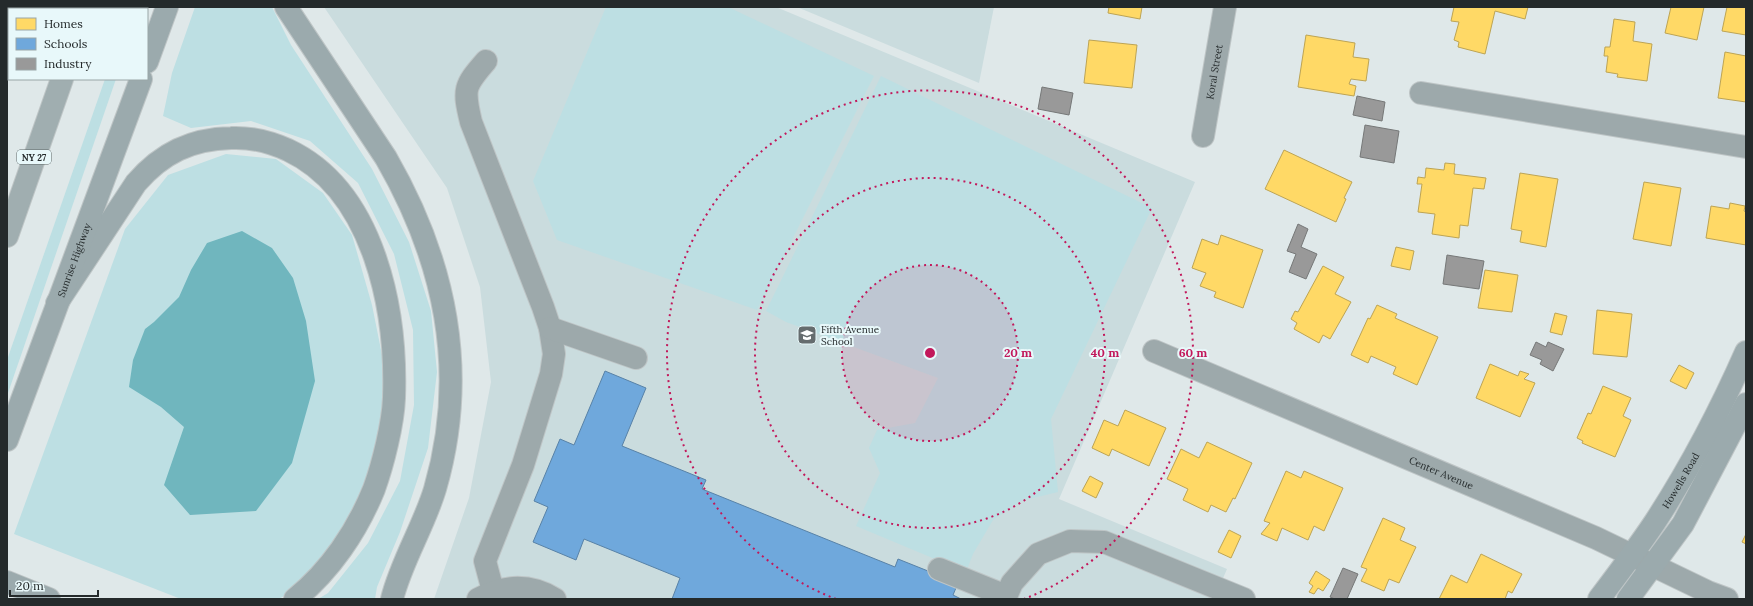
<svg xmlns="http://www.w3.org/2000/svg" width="1753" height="606" viewBox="0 0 1753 606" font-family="Lora,serif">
<rect width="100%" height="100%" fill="#dfe8e9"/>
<g fill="#cadcde">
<path d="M324 7H776L1195 182 1059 499 1227 569 1214 599H434L469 498 491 382 480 287 447 188Z"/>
<path d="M797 7H994L979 83Z"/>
</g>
<g fill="#bddfe3">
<path d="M195 7H272L291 45 372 169 409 242 431 311 437 372 428 448 400 532 377 587 375 599H318L328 593 368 543 400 481 414 405 413 330 394 254 358 183 310 141 251 121 191 128 163 116 172 73Z"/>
<path d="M606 7H728L874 76 757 310 557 240 533 181Z"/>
<path d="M881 76 1152 208 1051 419 1058 492 1021 501 993 520 973 554 966 572 856 526 880 473 869 448 877 430 915 423 938 378 786 322 766 311Z"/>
<path d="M105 79H116L7 396V360Z"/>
<path d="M226 154 276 159 323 193 352 235 372 305 387 380 377 454 339 540 300 589 278 599H181L14 534 125 229 168 175Z"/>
</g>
<path fill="#70b6be" d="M242 231 272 248 293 278 306 321 315 381 292 463 256 511 190 515 164 485 184 427 161 407 129 387 133 360 145 329 154 322 179 297 191 270 207 243Z"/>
<g fill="#ffd966" stroke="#bda454">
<path d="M1109 7H1142L1140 19 1108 13Z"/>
<path d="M1454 7H1528L1525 19 1495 11 1485 54 1458 47 1459 42 1454 40 1459 22 1451 21Z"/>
<path d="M1671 7H1704L1697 40 1665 33Z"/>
<path d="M1727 7H1746V35L1722 31Z"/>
<path d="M1614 19 1635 22 1633 41 1652 44 1647 81 1617 77 1618 74 1606 72 1608 56H1604L1605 47H1610Z"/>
<path d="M1306 35 1355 43 1353 57 1369 59 1366 81 1351 79 1349 84 1356 86 1354 96 1298 87Z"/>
<path d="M1089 40 1137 45 1132 88 1084 83Z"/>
<path d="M1725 52 1746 56V102L1718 98Z"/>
<path d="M1284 150 1352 182 1344 198 1346 199 1336 222 1265 189Z"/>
<path d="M1445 163 1455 164 1454 174 1486 178 1484 189 1473 188 1468 226 1460 225 1459 238 1432 234 1435 214 1418 212 1422 184H1417L1418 177 1425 178 1426 168 1444 170Z"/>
<path d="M1520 173 1558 179 1546 247 1520 242 1522 231 1511 229Z"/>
<path d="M1644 182 1681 188 1671 246 1633 239Z"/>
<path d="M1730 203 1745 206 1744 211 1746 212V245L1706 238 1711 206 1729 209Z"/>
<path d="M1221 235 1263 250 1243 308 1214 297 1216 292 1200 286 1206 273 1192 268 1202 239 1218 245Z"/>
<path d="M1396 247 1414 251 1410 270 1391 266Z"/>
<path d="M1323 266 1344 277 1335 294 1351 302 1330 339 1323 335 1319 343 1294 329 1297 323 1291 319 1295 311 1298 312Z"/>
<path d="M1485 270 1518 275 1512 312 1478 308Z"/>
<path d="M1377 305 1397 314 1395 318 1438 337 1417 385 1393 374 1396 367 1371 356 1368 363 1351 355 1368 318 1370 319Z"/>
<path d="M1597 310 1632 314 1627 357 1593 354Z"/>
<path d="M1555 313 1567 316 1562 335 1550 332Z"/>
<path d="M1490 364 1518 376 1520 371 1529 374 1524 379 1535 383 1520 417 1476 398Z"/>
<path d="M1679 365 1694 373 1686 389 1670 381Z"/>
<path d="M1603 386 1631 398 1623 416 1631 420 1615 457 1582 443 1583 441 1577 438 1588 413 1591 414Z"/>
<path d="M1125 410 1166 428 1149 466 1112 449 1109 456 1092 448 1104 420 1118 426Z"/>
<path d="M1207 442 1252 463 1235 499 1233 498 1226 512 1211 505 1208 512 1183 500 1188 489 1167 479 1181 449 1199 458Z"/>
<path d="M1286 471 1301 478 1304 471 1343 488 1324 531 1314 526 1308 540 1282 528 1277 541 1261 534 1270 523 1264 521Z"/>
<path d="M1090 476 1103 483 1096 498 1082 491Z"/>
<path d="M1383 518 1405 528 1400 540 1416 547 1399 583 1389 579 1384 591 1361 581 1367 569 1361 567Z"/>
<path d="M1229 530 1241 536 1231 558 1218 552Z"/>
<path d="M1746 534V544L1742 542Z"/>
<path d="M1481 554 1522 574 1512 593 1508 591 1505 599H1439L1451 575 1467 583Z"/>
<path d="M1316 571 1330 580 1323 591 1318 588 1314 594 1309 592 1313 586 1309 583Z"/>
</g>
<path fill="#6fa8dc" stroke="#5882a7" d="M605 371 646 388 622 446 706 480 702 489 895 567 898 559 958 583 953 595 961 599H672L680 578 584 539 576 560 533 542 548 507 534 501 560 439 574 445Z"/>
<g fill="#999" stroke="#767878">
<path d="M1042 87 1073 93 1069 115 1038 109Z"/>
<path d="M1357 96 1385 102 1382 121 1353 115Z"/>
<path d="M1365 125 1399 131 1394 163 1360 157Z"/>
<path d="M1298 224 1308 229 1301 247 1317 254 1306 279 1289 272 1296 254 1287 251Z"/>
<path d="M1447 255 1484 261 1479 289 1443 284Z"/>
<path d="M1536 342 1546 347 1548 342 1564 349 1553 371 1540 364 1542 360 1530 355Z"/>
<path d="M1343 568 1358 574 1347 599H1335L1330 597Z"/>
</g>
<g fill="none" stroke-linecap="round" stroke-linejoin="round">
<g stroke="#bec5c6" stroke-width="24">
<g id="minor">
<path d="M486 61C464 86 463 89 471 122L543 307 550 328 554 354 551 374 523 465 485 561 493 591"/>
<path d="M1421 93 1746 147"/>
<path id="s1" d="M1203 136 1225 7"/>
<path d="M550 328 636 358"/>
<path id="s2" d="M1154 351 1596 538 1708 592 1727 599"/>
<path d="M939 569 1006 596"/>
<path d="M478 599C504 585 529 583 555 599"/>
<path d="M1005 599 1012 583 1038 554 1070 541 1104 542 1244 599"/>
</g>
</g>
<g stroke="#bec5c6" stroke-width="24">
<g id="major">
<path d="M286 7 386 158C446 262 469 372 435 489 424 526 401 562 392 599"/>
<path d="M147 62 167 7"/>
<path d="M57 303 136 183C162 153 191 139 231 138 251 137 270 142 288 150 375 191 397 311 394 398 393 424 383 464 374 489 357 531 330 571 295 599"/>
<path id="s3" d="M7 440 141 79"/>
<path d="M7 582 49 599"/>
<path id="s4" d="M1599 599C1618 574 1637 549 1655 522 1690 468 1720 411 1746 352"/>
<path d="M1628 599 1683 524 1746 404"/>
</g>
</g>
<g stroke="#bec5c6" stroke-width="24">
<g id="highway">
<path d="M17 9V7"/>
<path d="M86 9 87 7"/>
<path d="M7 36 9 31"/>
<path d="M7 236 62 79"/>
</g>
</g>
<use href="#minor" stroke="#9da9ab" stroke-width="22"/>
<use href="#major" stroke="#9baaad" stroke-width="22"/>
<use href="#highway" stroke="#a0aeb0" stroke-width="22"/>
</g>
<circle cx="930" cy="353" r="88" fill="#c2185b" fill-opacity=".12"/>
<g fill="none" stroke="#c2185b" stroke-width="2" stroke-dasharray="2 4">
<circle cx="930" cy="353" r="88"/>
<circle cx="930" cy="353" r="175"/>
<path d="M836 599A263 263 0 1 1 1024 599"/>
</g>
<defs>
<g id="school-square" transform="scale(1)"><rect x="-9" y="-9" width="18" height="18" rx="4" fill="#656c6e" stroke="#e8f8fa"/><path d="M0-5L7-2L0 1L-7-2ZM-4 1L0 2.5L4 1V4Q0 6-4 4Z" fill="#fff"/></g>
</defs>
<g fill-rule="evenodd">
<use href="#school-square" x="807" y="335"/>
</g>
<g text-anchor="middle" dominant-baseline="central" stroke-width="4" stroke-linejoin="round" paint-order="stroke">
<rect fill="#e8f8fa" stroke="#5f6869" stroke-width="1" x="17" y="150" width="34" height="14" rx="3"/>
<g font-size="9" font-weight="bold" fill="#242a2b">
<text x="34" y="157">NY 27</text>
</g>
<g font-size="10" fill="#242a2b" stroke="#e8f8fa">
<text stroke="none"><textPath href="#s1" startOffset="65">Koral Street</textPath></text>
<text stroke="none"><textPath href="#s3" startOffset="192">Sunrise Highway</textPath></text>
<text stroke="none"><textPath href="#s2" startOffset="312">Center Avenue</textPath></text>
<text stroke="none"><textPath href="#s4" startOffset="144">Howells Road</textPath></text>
</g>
<g font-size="10" fill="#242a2b" stroke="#e8f8fa" text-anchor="start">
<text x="821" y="329">Fifth Avenue<tspan x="821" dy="12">School</tspan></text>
</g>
</g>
<circle cx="930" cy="353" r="6" fill="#c2185b" stroke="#e8f8fa" stroke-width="2"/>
<g font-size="12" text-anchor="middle" font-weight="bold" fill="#c2185b" stroke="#e8f8fa" stroke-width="4" stroke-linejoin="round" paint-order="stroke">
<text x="1018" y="357">20 m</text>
<text x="1105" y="357">40 m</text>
<text x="1193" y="357">60 m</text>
</g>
<rect width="1753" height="606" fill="none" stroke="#242a2b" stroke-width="16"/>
<rect x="8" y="8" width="140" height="72" fill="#e8f8fa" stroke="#9aa6a7"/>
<rect x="16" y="18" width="20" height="12" fill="#ffd966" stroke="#9aa6a7"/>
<text x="44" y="28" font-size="12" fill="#242a2b">Homes</text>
<rect x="16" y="38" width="20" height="12" fill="#6fa8dc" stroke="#9aa6a7"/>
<text x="44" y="48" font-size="12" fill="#242a2b">Schools</text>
<rect x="16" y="58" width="20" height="12" fill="#999999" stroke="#9aa6a7"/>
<text x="44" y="68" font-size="12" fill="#242a2b">Industry</text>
<path d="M10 590v6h88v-6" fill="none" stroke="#242a2b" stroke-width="2"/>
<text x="16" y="590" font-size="12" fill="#242a2b" stroke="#e8f8fa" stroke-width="3" paint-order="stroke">20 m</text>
</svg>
